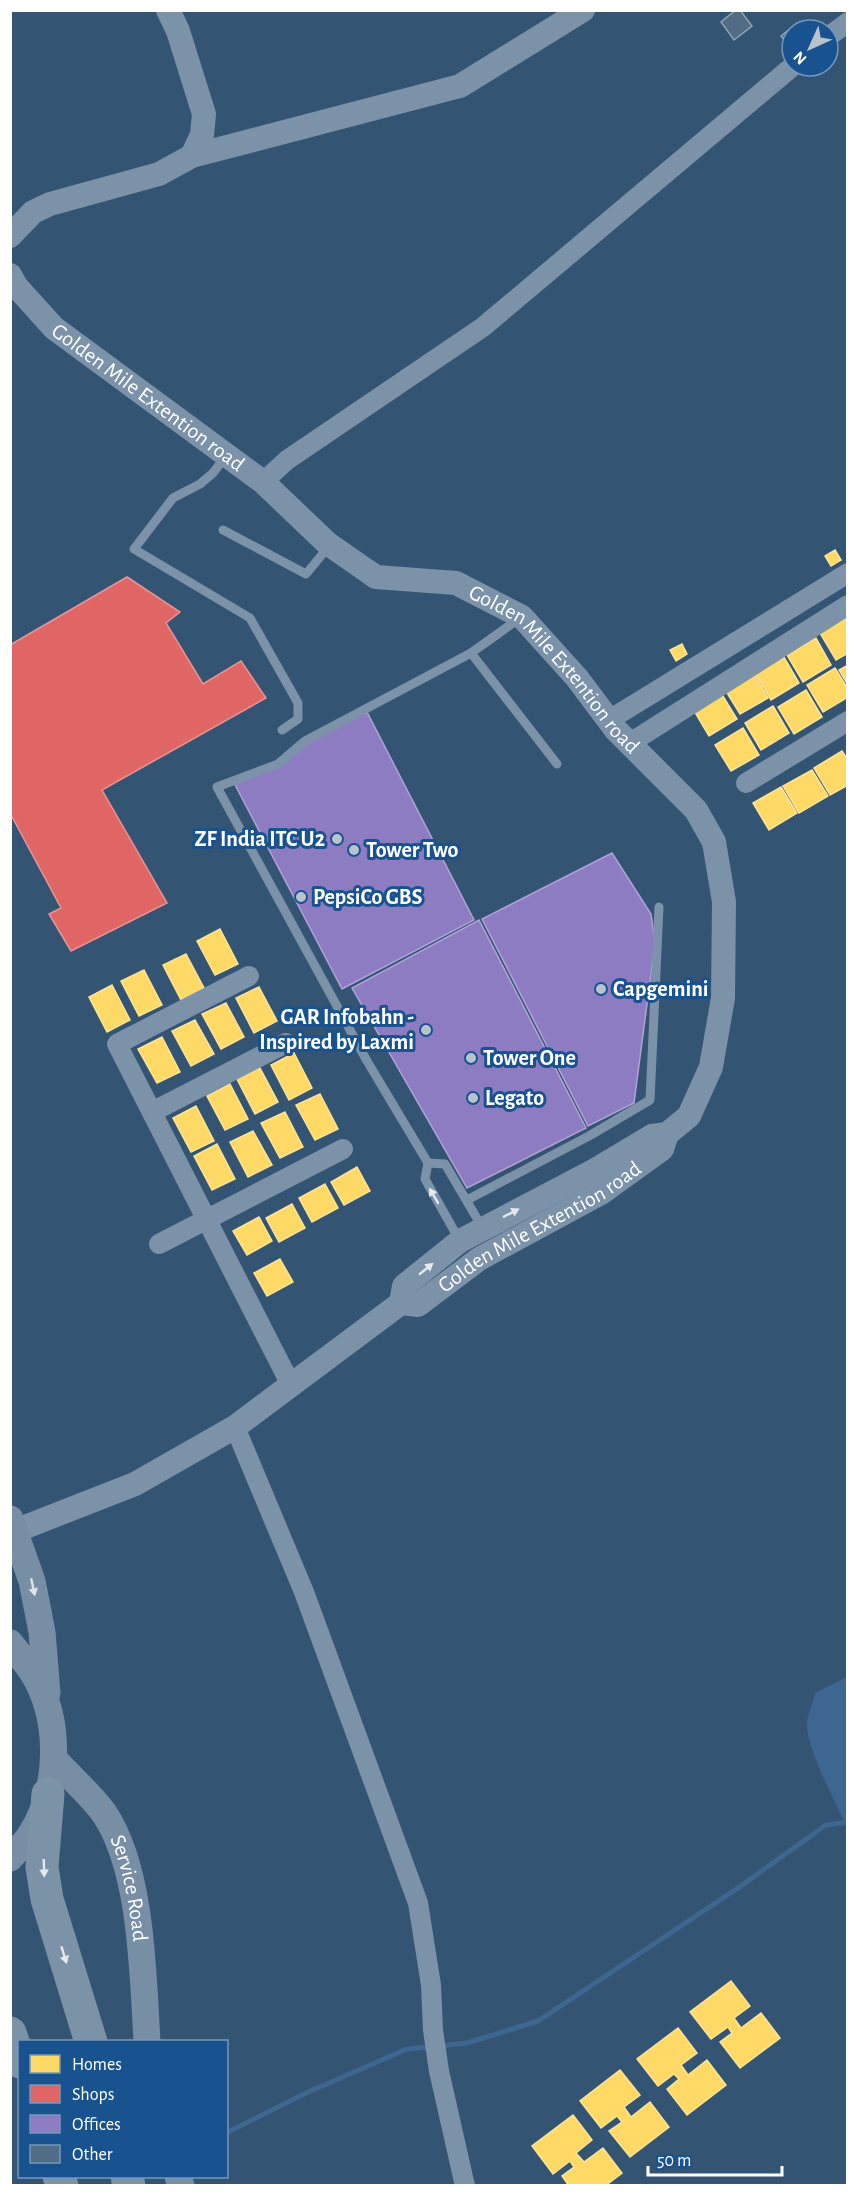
<svg xmlns="http://www.w3.org/2000/svg" width="858" height="2196" viewBox="0 0 858 2196" font-family="'Alegreya Sans',sans-serif">
<rect width="100%" height="100%" fill="#345474"/>
<path fill="#3d6690" d="M847 1677V1829C837 1803 807 1751 807 1725 807 1715 813 1703 815 1693Z"/>
<g fill="#ffd966" stroke="#ffe494" stroke-width="1.5">
<path d="M835 550 841 560 831 566 825 556Z"/>
<path d="M848 617V653L836 660 820 633Z"/>
<path d="M816 638 831 665 803 682 787 655Z"/>
<path d="M682 644 687 654 676 661 670 650Z"/>
<path d="M784 657 799 683 771 700 755 673Z"/>
<path d="M848 665V685L839 670Z"/>
<path d="M835 668 848 689V697L823 712 807 685Z"/>
<path d="M752 671 768 698 740 714 724 688Z"/>
<path d="M806 690 822 717 794 734 778 707Z"/>
<path d="M721 693 737 719 709 736 693 709Z"/>
<path d="M773 706 789 733 761 750 745 723Z"/>
<path d="M743 728 759 755 731 771 715 745Z"/>
<path d="M842 751 848 760V785L830 795 814 768Z"/>
<path d="M812 770 828 796 799 813 783 786Z"/>
<path d="M781 787 797 813 769 830 753 803Z"/>
<path d="M220 929 238 964 215 975 197 941Z"/>
<path d="M186 954 204 988 181 1000 163 965Z"/>
<path d="M144 970 162 1005 139 1016 121 981Z"/>
<path d="M112 985 130 1020 107 1032 89 997Z"/>
<path d="M259 987 277 1021 254 1033 236 998Z"/>
<path d="M226 1003 244 1037 221 1049 202 1014Z"/>
<path d="M195 1020 214 1054 191 1066 172 1031Z"/>
<path d="M162 1037 180 1072 157 1083 138 1049Z"/>
<path d="M294 1053 312 1088 289 1100 271 1065Z"/>
<path d="M260 1068 278 1102 255 1114 237 1079Z"/>
<path d="M230 1084 248 1119 225 1130 207 1096Z"/>
<path d="M320 1094 338 1129 315 1140 296 1105Z"/>
<path d="M196 1106 214 1141 191 1152 173 1118Z"/>
<path d="M285 1112 303 1147 280 1158 261 1123Z"/>
<path d="M253 1131 272 1165 248 1177 230 1142Z"/>
<path d="M217 1144 235 1179 212 1190 194 1156Z"/>
<path d="M357 1167 370 1191 344 1205 331 1182Z"/>
<path d="M325 1184 338 1208 312 1222 299 1198Z"/>
<path d="M292 1204 305 1228 279 1242 266 1218Z"/>
<path d="M259 1217 272 1241 247 1255 233 1231Z"/>
<path d="M280 1259 293 1282 267 1296 254 1273Z"/>
<path d="M731 1981 750 2006 734 2018 741 2028 761 2013 780 2038 740 2068 720 2042 732 2033 728 2027 711 2039 690 2012Z"/>
<path d="M678 2028 697 2053 681 2065 688 2075 707 2060 726 2085 687 2115 667 2089 679 2079 674 2074 658 2086 637 2059Z"/>
<path d="M620 2070 640 2095 624 2107 631 2117 650 2102 669 2127 630 2157 609 2131 622 2122 617 2116 601 2128 580 2101Z"/>
<path d="M573 2115 592 2140 576 2153 584 2162 603 2148 622 2173 605 2186H569L562 2176 574 2167 570 2161 553 2174 532 2146Z"/>
</g>
<path fill="#e06666" stroke="#e99494" stroke-width="1.5" d="M127 577 180 612 166 623 203 684 241 661 266 698 102 790 167 903 71 951 49 914 61 908 10 813V645Z"/>
<g fill="#8e7cc3" stroke="#b0a3d5" stroke-width="1.5">
<path d="M367 712 474 920 342 989 233 781 278 764 306 742Z"/>
<path d="M612 853 651 914 655 943 634 1103 588 1126 482 919Z"/>
<path d="M479 920 586 1128 467 1188 352 988Z"/>
</g>
<g fill="none" stroke-linecap="round" stroke-linejoin="round">
<g stroke="#3d6690" stroke-width="5">
<path d="M440 2046 467 2043 538 2021 738 1888 826 1825 848 1822"/>
<path d="M226 2133 306 2093 407 2049 431 2047"/>
</g>
</g>
<g fill="#526c85" stroke="#90a3b5" stroke-width="1.5">
<path d="M736 10H740L752 26 734 40 721 22Z"/>
<path d="M797 23 803 30H792V48L781 36Z"/>
</g>
<g fill="none" stroke-linecap="round" stroke-linejoin="round">
<g stroke="#7b92a8" stroke-width="9">
<path d="M225 457 213 473 200 484 173 498 134 549 250 618 298 703V719L282 730"/>
<path d="M223 530 306 574 330 545"/>
<path d="M471 653 557 764"/>
<path d="M428 1163 367 1061 217 787 278 764 305 741 471 653 520 618"/>
<path d="M467 1200 589 1136 650 1100 659 907"/>
<path d="M460 1241 425 1179 428 1163 445 1164 482 1227"/>
</g>
<g stroke="#7b92a8" stroke-width="20">
<path d="M828 37 848 22"/>
<path d="M263 482 287 460 483 327 793 66"/>
<path d="M609 720 848 573"/>
<path d="M630 743 848 605"/>
<path d="M746 783 848 721"/>
<path d="M249 976 117 1044 291 1385"/>
<path d="M152 1112 286 1043"/>
<path d="M159 1244 343 1149"/>
<path d="M235 1427 304 1592 418 1903 431 1985 433 2030 439 2071 465 2186"/>
</g>
<g stroke="#7b92a8" stroke-width="24">
<path d="M168 10 178 31 204 114 202 135 192 156"/>
<path d="M10 236 33 212 50 204 159 174 192 156 460 86 583 10"/>
<path id="s1" d="M10 275 16 286 54 328 263 482 327 543 360 566 376 577 456 583 522 617 577 678 616 730 696 810 714 842 724 902 723 998 711 1067 689 1116 667 1134 652 1136 595 1170 460 1241 404 1286 401 1303 235 1427 135 1484 15 1531"/>
<path id="s2" d="M401 1303 418 1305 479 1259 601 1193 662 1149 667 1134"/>
</g>
<g stroke="#788ea4" stroke-width="27">
<path d="M10 1519 32 1581 42 1632 47 1693"/>
<path d="M10 1643C18 1653 26 1663 33 1673 62 1721 60 1791 29 1837 24 1844 16 1851 10 1858"/>
<path id="s3" d="M54 1759C70 1777 90 1794 104 1813 142 1869 143 1975 147 2042"/>
<path d="M178 2176 181 2186"/>
</g>
<g stroke="#7c92a7" stroke-width="33">
<path d="M48 1794 42 1867 47 1899 91 2042"/>
<path d="M10 2033 20 2062"/>
<path d="M59 2176 62 2186"/>
<path d="M127 2176 129 2186"/>
</g>
</g>
<defs><path id="oneway-solid" d="M-6-.8H1V-3.2L6.5 0L1 3.2V.8H-6Z" transform="scale(1.5)"/></defs>
<g fill="#e5e9ee">
<use href="#oneway-solid" transform="translate(434 1196) rotate(-120)"/>
<use href="#oneway-solid" transform="translate(511 1213) rotate(-27)"/>
<use href="#oneway-solid" transform="translate(426 1269) rotate(-39)"/>
</g>
<use fill="#dde3e8" href="#oneway-solid" transform="translate(33 1587) rotate(78)"/>
<g fill="#e5e9ed">
<use href="#oneway-solid" transform="translate(44 1868) rotate(88)"/>
<use href="#oneway-solid" transform="translate(64 1955) rotate(73)"/>
</g>
<g fill="#b8c3ce" stroke="#19538f" stroke-width="2">
<circle cx="337" cy="839" r="6"/>
<circle cx="354" cy="850" r="6"/>
<circle cx="301" cy="897" r="6"/>
<circle cx="601" cy="989" r="6"/>
<circle cx="426" cy="1030" r="6"/>
<circle cx="471" cy="1058" r="6"/>
<circle cx="473" cy="1098" r="6"/>
</g>
<g text-anchor="middle" dominant-baseline="central" stroke-width="6" stroke-linejoin="round" paint-order="stroke">
<g font-size="22" fill="#fff" stroke="#19538f">
<text stroke="none"><textPath href="#s1" startOffset="186">Golden Mile Extention road</textPath></text>
<text stroke="none"><textPath href="#s1" startOffset="690">Golden Mile Extention road</textPath></text>
<text stroke="none"><textPath href="#s2" startOffset="162">Golden Mile Extention road</textPath></text>
<text stroke="none"><textPath href="#s3" startOffset="154">Service Road</textPath></text>
</g>
<g font-size="22" font-weight="bold" fill="#fff" stroke="#19538f" text-anchor="start">
<text x="325" y="839" text-anchor="end">ZF India ITC U2</text>
<text x="366" y="850">Tower Two</text>
<text x="313" y="897">PepsiCo GBS</text>
<text x="613" y="989">Capgemini</text>
<text x="414" y="1017" text-anchor="end">GAR Infobahn -<tspan x="414" dy="25">Inspired by Laxmi</tspan></text>
<text x="483" y="1058">Tower One</text>
<text x="485" y="1098">Legato</text>
</g>
</g>
<rect width="858" height="2196" fill="none" stroke="#ffffff" stroke-width="24"/>
<rect x="18" y="2040" width="210" height="138" fill="#19538f" stroke="#7598bc" stroke-width="1.5"/>
<rect x="30" y="2055" width="30" height="18" fill="#ffd966" stroke="#7598bc" stroke-width="1.5"/>
<text x="72" y="2070" font-size="18" fill="#ffffff">Homes</text>
<rect x="30" y="2085" width="30" height="18" fill="#e06666" stroke="#7598bc" stroke-width="1.5"/>
<text x="72" y="2100" font-size="18" fill="#ffffff">Shops</text>
<rect x="30" y="2115" width="30" height="18" fill="#8e7cc3" stroke="#7598bc" stroke-width="1.5"/>
<text x="72" y="2130" font-size="18" fill="#ffffff">Offices</text>
<rect x="30" y="2145" width="30" height="18" fill="#526c85" stroke="#7598bc" stroke-width="1.5"/>
<text x="72" y="2160" font-size="18" fill="#ffffff">Other</text>
<g transform="translate(810 48) rotate(225)"><circle r="28" fill="#19538f" stroke="#7598bc" stroke-width="1.5"/>
<path d="M0-4.5L10 22L0 15L-10 22Z" fill="#b8c3ce"/>
<text y="-9" font-size="16" font-weight="bold" text-anchor="middle" fill="#ffffff">N</text>
</g>
<path d="M648 2166v9h134v-9" fill="none" stroke="#ffffff" stroke-width="3"/>
<text x="657" y="2166" font-size="18" fill="#ffffff" stroke="#19538f" stroke-width="4.5" paint-order="stroke">50 m</text>
</svg>
